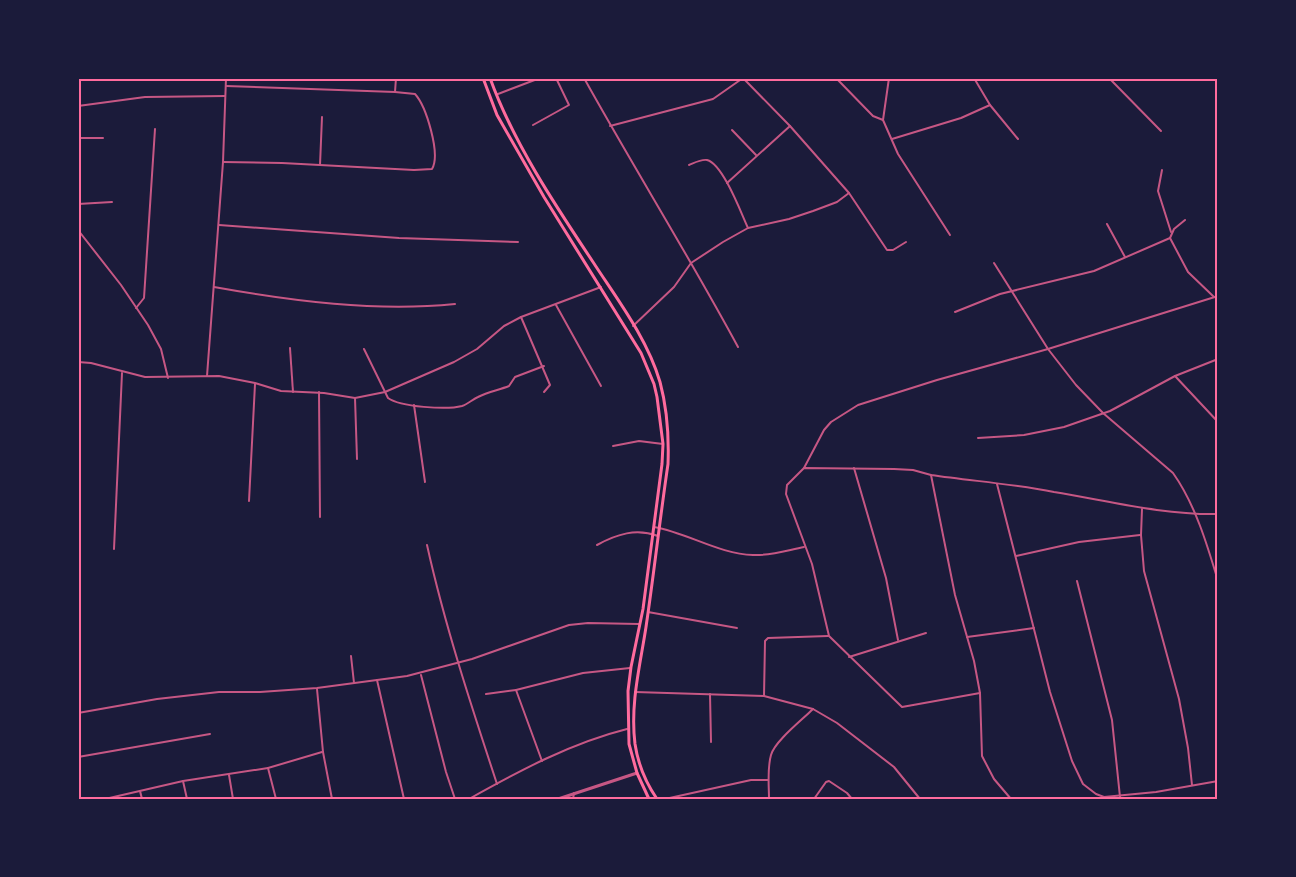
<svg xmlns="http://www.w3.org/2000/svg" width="1296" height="877" viewBox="0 0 1296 877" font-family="'Archivo Narrow',sans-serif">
<rect width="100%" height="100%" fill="#1b1b3a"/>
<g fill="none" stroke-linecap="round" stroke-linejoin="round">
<g stroke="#c65784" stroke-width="2">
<path d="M584 78C634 168 689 256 738 347"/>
<path d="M743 78 790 126 849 193 887 250H893L906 242"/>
<path d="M836 78 873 116 883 120"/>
<path d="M889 78 883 120 898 154 950 235"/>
<path d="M974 78 990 105 1018 139"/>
<path d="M1109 78 1161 131"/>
<path d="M1215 78 1218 81"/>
<path d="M226 86 395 92 396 78"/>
<path d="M498 94 540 78"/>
<path d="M78 106 145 97 225 96"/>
<path d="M533 125 569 105 556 78"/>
<path d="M610 126 713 99 743 78"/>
<path d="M732 130 756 155"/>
<path d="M78 138H103"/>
<path d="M892 139 961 118 990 105"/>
<path d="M223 162 282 163 414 170 432 169C441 154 426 106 415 94L395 92"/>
<path d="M320 165 322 117"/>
<path d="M689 165C694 163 701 159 707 160 723 164 741 213 748 228"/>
<path d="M1162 170 1158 191 1171 232"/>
<path d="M727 183 790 126"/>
<path d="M78 204 112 202"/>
<path d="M1107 224 1125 257"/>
<path d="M219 225 399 238 518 242"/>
<path d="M78 230 121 285 148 325 161 349 168 378"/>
<path d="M1170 238 1188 272 1214 297"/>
<path d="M994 263 1048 349 1076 385 1103 413 1173 473C1195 504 1207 544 1218 581"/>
<path d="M214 287C292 301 375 312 455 304"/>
<path d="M556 305 601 386"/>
<path d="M136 308 144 298 155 129"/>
<path d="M955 312 1000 294 1094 271 1170 238 1174 229 1185 220"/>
<path d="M521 317 550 385 544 392"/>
<path d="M633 326 674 287 691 263 723 242 748 228 789 219 813 211 837 202 849 193"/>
<path d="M290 348 293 392"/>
<path d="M364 349 388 398C400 407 447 410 462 406 468 404 473 399 478 397 488 392 499 390 509 386L515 377 544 366"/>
<path d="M78 362 91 363 145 377 219 376 255 383 281 391 324 393 355 398 385 392 454 362 477 349 504 326 521 317 601 287"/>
<path d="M207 376 223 162 226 78"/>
<path d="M1175 376 1218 422"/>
<path d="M319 392 320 517"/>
<path d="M355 398 357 459"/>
<path d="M414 405 425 482"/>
<path d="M978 438 1024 435 1064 427 1110 411 1175 376 1218 359"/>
<path d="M613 446 639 441 663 444"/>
<path d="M804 468 824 430 831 422 858 405 937 380 1048 349 1218 296"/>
<path d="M854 468 886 578 898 640"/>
<path d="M931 475 955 595 974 661 980 693 982 756 994 779 1011 799"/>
<path d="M997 484 1050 692 1072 761 1083 784 1096 794 1104 797 1156 792 1218 781"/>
<path d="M249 501 255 384"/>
<path d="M1142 509 1141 535 1144 571 1179 699 1188 748 1192 785"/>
<path d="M654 527C688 533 719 554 753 555 770 556 788 550 804 547"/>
<path d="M427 545C445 626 471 705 497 784"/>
<path d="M597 545C617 534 636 528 658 536"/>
<path d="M114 549 122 373"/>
<path d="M1016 556 1079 542 1140 535"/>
<path d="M1077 581 1112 720 1120 797"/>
<path d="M648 612 737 628"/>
<path d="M967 637 1034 628"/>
<path d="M351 656 354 683"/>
<path d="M849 657 926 633"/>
<path d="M421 675 446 772 455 799"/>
<path d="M377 680 404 799"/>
<path d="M317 689 323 752 332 799"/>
<path d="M635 692 764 696 813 709 837 723 894 767 920 799"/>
<path d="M980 693 902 707 829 636 812 564 786 494 787 485 804 468 894 469 913 470 931 475C972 481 1014 484 1054 492 1109 501 1163 515 1218 514"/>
<path d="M486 694 516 690"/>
<path d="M710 694 711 742"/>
<path d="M764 696 765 641 768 638 828 636"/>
<path d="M78 713 157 699 219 692H260L317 688 407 676 472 659 569 625 588 623 639 624"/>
<path d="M78 757 210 734"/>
<path d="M542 761 516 690 583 673 630 668"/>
<path d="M268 768 322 752"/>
<path d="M229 775 233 799"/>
<path d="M183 781 187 799"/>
<path d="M140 791 142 799"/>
<path d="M105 799 183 781 268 768 276 799"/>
<path d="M469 799C519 771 571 743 627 729"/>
<path d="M573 799 574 793"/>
<path d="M665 799 751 780H768"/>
<path d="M769 799C769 785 767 769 771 755 775 741 802 720 813 709"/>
<path d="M814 799 826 782 829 781 847 793 852 799"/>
</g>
<path stroke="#c65784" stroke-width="3" d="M558 799 637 773"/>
<g stroke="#ff6b9d" stroke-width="3">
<path d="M483 78 497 115 544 197 641 353 654 384 657 397 663 444 662 464 643 609 631 667 628 691 629 744 637 773 649 799"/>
<path d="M490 78C513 142 555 205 593 262 617 299 647 338 660 382 667 408 669 437 668 464 660 518 654 573 646 627 640 666 630 704 635 744 638 764 646 783 657 799"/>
</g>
</g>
<rect width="1296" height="877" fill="none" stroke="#1b1b3a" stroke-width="159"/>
<rect x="80" y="80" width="1136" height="718" fill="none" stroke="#ff6b9d" stroke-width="2"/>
</svg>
